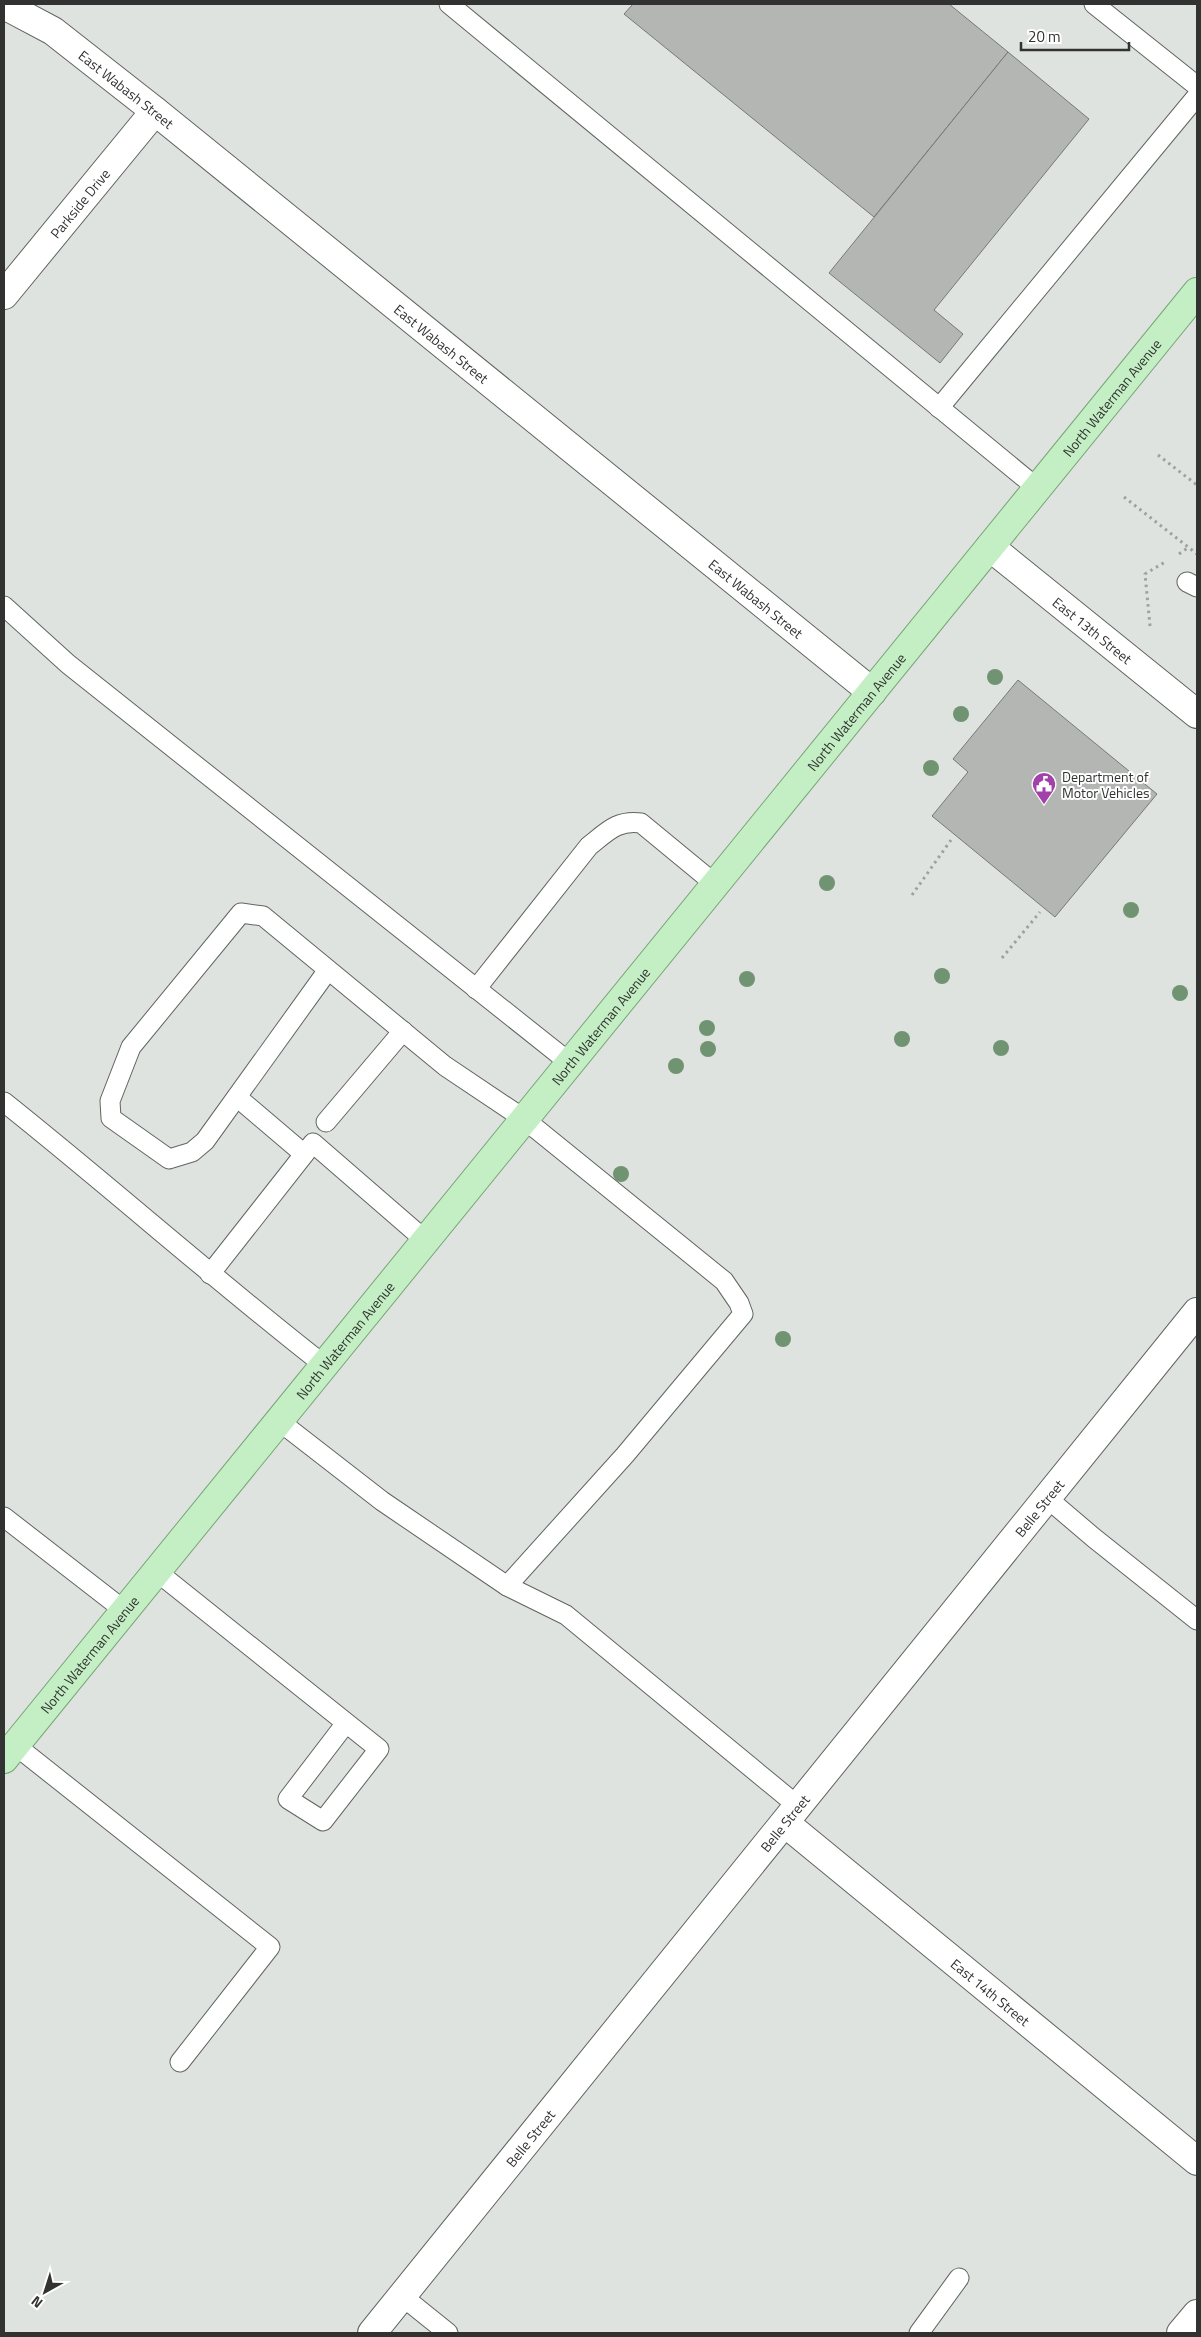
<svg xmlns="http://www.w3.org/2000/svg" width="1201" height="2337" viewBox="0 0 1201 2337" font-family="'Titillium Web',sans-serif">
<rect width="100%" height="100%" fill="#dfe3df"/>
<g fill="#b3b6b2" stroke="#767a76">
<path d="M633 4H949L1008 52 874 217 624 14Z"/>
<path d="M1008 52 1089 119 934 310 963 334 940 363 829 273Z"/>
<path d="M1018 680 1157 794 1055 917 932 816 968 772 953 759Z"/>
</g>
<g fill="none" stroke-linecap="round" stroke-linejoin="round">
<g stroke="#616561" stroke-width="21">
<g id="service">
<path d="M449 4 1037 488"/>
<path d="M1094 4 1197 86"/>
<path d="M939 408 1197 96"/>
<path d="M1187 582 1197 587"/>
<path d="M4 606 68 664 570 1063"/>
<path d="M328 970 205 1141 192 1152 169 1159 111 1118 110 1101 131 1047 241 913 263 916 445 1066 524 1119 724 1281 739 1303 743 1314 625 1455 507 1586"/>
<path d="M476 989 589 846C608 831 617 820 641 823L715 884"/>
<path d="M237 1097 304 1154"/>
<path d="M4 1102C112 1188 215 1280 324 1365"/>
<path d="M326 1122 403 1031"/>
<path d="M210 1274 313 1143 426 1241"/>
<path d="M279 1421 382 1501 507 1586 566 1615 799 1807"/>
<path d="M1047 1498 1094 1538 1197 1620"/>
<path d="M4 1517 125 1611"/>
<path d="M156 1571 379 1749 323 1821 288 1799 346 1723"/>
<path d="M15 1745 270 1947 180 2062"/>
<path d="M402 2296 448 2333"/>
<path d="M919 2333 959 2278"/>
</g>
</g>
<g stroke="#616561" stroke-width="30">
<g id="minor">
<path id="s1" d="M4 5 53 31 155 111 872 692"/>
<path id="s2" d="M4 295 155 111"/>
<path id="s3" d="M990 547 1197 714"/>
<path id="s4" d="M785 1823 1197 2161"/>
<path id="s5" d="M372 2333 1197 1312"/>
<path d="M1181 2333 1197 2314"/>
</g>
</g>
<g stroke="#77a677" stroke-width="30">
<g id="primary">
<path id="s6" d="M4 1759 1197 292"/>
</g>
</g>
<g stroke="#9fa19f" stroke-width="3" stroke-dasharray="2.5 4" stroke-linecap="butt">
<path d="M1158 455 1197 485"/>
<path d="M1124 497 1197 554"/>
<path d="M1179 554 1189 547"/>
<path d="M1150 626 1145 574 1165 562"/>
<path d="M912 895 951 840"/>
<path d="M1002 958 1040 912"/>
</g>
<use href="#service" stroke="#fff" stroke-width="19"/>
<use href="#minor" stroke="#fff" stroke-width="28"/>
<use href="#primary" stroke="#c4efc4" stroke-width="28"/>
</g>
<g fill="#709372">
<circle cx="995" cy="677" r="8"/>
<circle cx="961" cy="714" r="8"/>
<circle cx="931" cy="768" r="8"/>
<circle cx="827" cy="883" r="8"/>
<circle cx="1131" cy="910" r="8"/>
<circle cx="942" cy="976" r="8"/>
<circle cx="747" cy="979" r="8"/>
<circle cx="1180" cy="993" r="8"/>
<circle cx="707" cy="1028" r="8"/>
<circle cx="902" cy="1039" r="8"/>
<circle cx="1001" cy="1048" r="8"/>
<circle cx="708" cy="1049" r="8"/>
<circle cx="676" cy="1066" r="8"/>
<circle cx="621" cy="1174" r="8"/>
<circle cx="783" cy="1339" r="8"/>
</g>
<defs>
<g id="civic-pin" transform="scale(1.25)"><path d="M0 17L-7.5 6A9.5 9.5 0 1 1 7.5 6Z" fill="#a142aa" stroke="#fff"/><path d="M-.6-6.5H3V-4.5H.6V-3L4-1V1h2V6H-6V1h2V-1L-.6-3ZM-1.2 2.5V6h2.4V2.5Z" fill="#fff"/></g>
</defs>
<g fill-rule="evenodd">
<use href="#civic-pin" x="1044" y="784"/>
</g>
<g text-anchor="middle" dominant-baseline="central" stroke-width="4" stroke-linejoin="round" paint-order="stroke">
<g font-size="14" fill="#313231" stroke="#fff">
<text stroke="none"><textPath href="#s1" startOffset="149">East Wabash Street</textPath></text>
<text stroke="none"><textPath href="#s2" startOffset="119">Parkside Drive</textPath></text>
<text stroke="none"><textPath href="#s1" startOffset="554">East Wabash Street</textPath></text>
<text stroke="none"><textPath href="#s6" startOffset="1755">North Waterman Avenue</textPath></text>
<text stroke="none"><textPath href="#s1" startOffset="959">East Wabash Street</textPath></text>
<text stroke="none"><textPath href="#s3" startOffset="132">East 13th Street</textPath></text>
<text stroke="none"><textPath href="#s6" startOffset="1350">North Waterman Avenue</textPath></text>
<text stroke="none"><textPath href="#s6" startOffset="945">North Waterman Avenue</textPath></text>
<text stroke="none"><textPath href="#s6" startOffset="540">North Waterman Avenue</textPath></text>
<text stroke="none"><textPath href="#s5" startOffset="1061">Belle Street</textPath></text>
<text stroke="none"><textPath href="#s6" startOffset="135">North Waterman Avenue</textPath></text>
<text stroke="none"><textPath href="#s5" startOffset="656">Belle Street</textPath></text>
<text stroke="none"><textPath href="#s4" startOffset="266">East 14th Street</textPath></text>
<text stroke="none"><textPath href="#s5" startOffset="251">Belle Street</textPath></text>
</g>
<g font-size="14" fill="#313231" stroke="#fff" text-anchor="start">
<text x="1062" y="776">Department of<tspan x="1062" dy="16">Motor Vehicles</tspan></text>
</g>
</g>
<rect width="1201" height="2337" fill="none" stroke="#313231" stroke-width="10"/>
<g transform="translate(45 2292) rotate(219)" stroke="#ffffff" stroke-width="4" paint-order="stroke">
<path d="M0-4L9 19L0 12L-9 19Z" fill="#313231"/>
<text y="-8" font-size="14" font-weight="bold" text-anchor="middle" fill="#313231">N</text>
</g>
<path d="M1021 42v8h108v-8" fill="none" stroke="#313231" stroke-width="2.5"/>
<text x="1028" y="42" font-size="15" fill="#313231" stroke="#ffffff" stroke-width="4" paint-order="stroke">20 m</text>
</svg>
